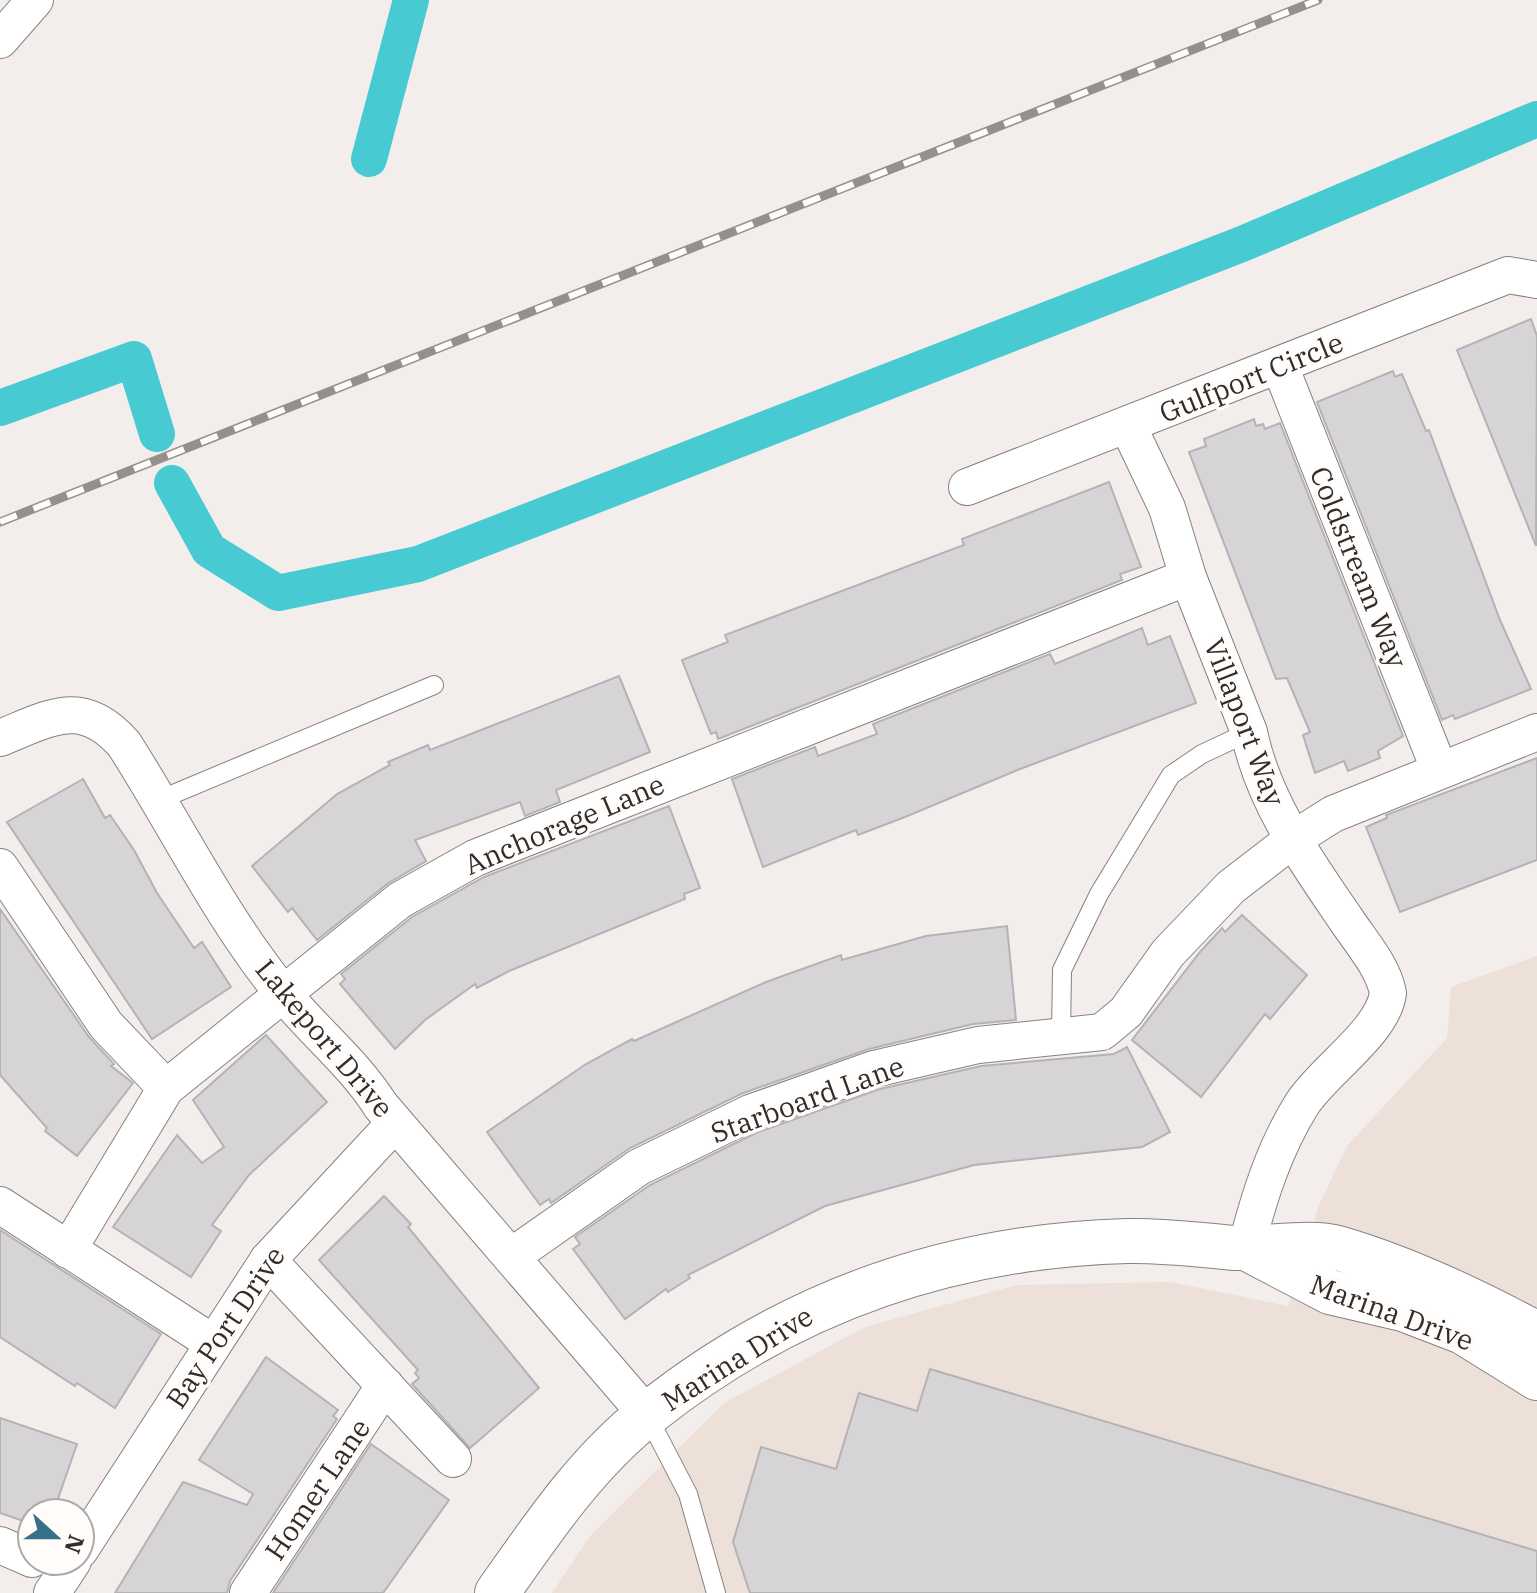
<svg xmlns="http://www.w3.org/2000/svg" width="1537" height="1593" viewBox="0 0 1537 1593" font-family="'IBM Plex Serif',serif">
<rect width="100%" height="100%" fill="#f3eeeb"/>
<path fill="#ece0d8" d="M1537 956V1593H552L590 1536 724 1403 865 1327 1016 1285 1169 1282 1288 1306 1319 1205 1347 1146 1447 1038 1451 987Z"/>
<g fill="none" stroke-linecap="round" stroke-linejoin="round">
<g stroke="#48cad3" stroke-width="36">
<path d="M369 159 411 0"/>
<path d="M0 408 134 359 157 434"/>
<path d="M172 483 209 550 278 593 418 564 1242 244 1537 119"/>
</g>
</g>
<g fill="#d7d4d7" stroke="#b5b2b6" stroke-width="2">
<path d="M1531 319 1537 336 1536 546 1457 350Z"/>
<path d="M1393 371 1395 377 1402 374 1426 431 1429 430 1500 620 1531 689 1455 719 1453 715 1442 720 1317 402Z"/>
<path d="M1254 419 1256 426 1263 424 1265 429 1280 423 1403 736 1378 751 1380 758 1348 771 1344 761 1315 773 1303 735 1310 732 1287 678 1276 679 1189 452 1206 446 1204 439Z"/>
<path d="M1109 482 1141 567 1120 574 1122 580 718 739 716 732 711 734 682 660 728 642 725 635 964 545 962 539Z"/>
<path d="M1142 628 1148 645 1170 636 1196 703 1020 769 905 817 858 835 856 830 763 867 732 779 815 747 818 756 877 734 873 724 1050 654 1055 664Z"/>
<path d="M619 676 650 752 556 790 560 802 525 816 520 802 415 840 426 861 387 884 317 940 292 908 288 912 252 866 337 794 390 765 388 762 428 745 430 750Z"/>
<path d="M1537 758V860L1400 912 1366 827 1387 818 1386 815Z"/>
<path d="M83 779 105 818 110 815 134 850 157 893 194 948 202 942 231 987 152 1039 7 822Z"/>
<path d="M669 806 700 888 684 894 685 899 509 971 477 988 475 984 425 1020 395 1049 340 984 345 979 341 974 412 917 484 877Z"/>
<path d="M0 909 89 1037 114 1064 111 1066 133 1083 77 1156 45 1131 47 1128 0 1075Z"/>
<path d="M1242 915 1307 975 1270 1019 1265 1014 1201 1097 1132 1040 1200 952 1222 928 1225 932Z"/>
<path d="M1007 926 1016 1020 973 1024 869 1049 743 1093 630 1148 551 1203 549 1199 540 1205 487 1132 586 1064 632 1039 634 1041 766 982 841 955 842 960 926 936Z"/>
<path d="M266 1035 327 1102 249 1175 212 1225 221 1231 191 1277 113 1227 177 1135 202 1163 224 1147 193 1100Z"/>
<path d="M1127 1047 1170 1132 1142 1147 974 1165 825 1206 688 1275 690 1278 668 1292 666 1289 625 1319 573 1249 580 1244 575 1237 650 1185 758 1132 880 1089 981 1066 1114 1054Z"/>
<path d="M384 1196 411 1224 408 1227 539 1388 470 1448 412 1384 419 1378 415 1373 418 1370 319 1260Z"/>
<path d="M0 1230 161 1334 115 1408 77 1383 75 1386 0 1337Z"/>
<path d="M266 1357 338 1410 333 1416 337 1419 230 1581 227 1593H115L183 1482 247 1505 253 1494 199 1460Z"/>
<path d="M930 1369 1537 1551V1593H750L733 1542 761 1447 836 1469 859 1393 917 1411Z"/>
<path d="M0 1418 77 1444 53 1513H32V1524L0 1513Z"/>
<path d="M371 1444 449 1500 383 1593H273Z"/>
</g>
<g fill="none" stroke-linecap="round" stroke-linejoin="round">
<g stroke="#86827f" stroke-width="20">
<g id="service">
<path d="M159 800 434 685"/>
<path d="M1061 1036 1062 970 1099 894 1171 775 1202 754 1249 732"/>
<path d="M647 1415 688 1494 716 1593"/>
</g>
</g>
<g stroke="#86827f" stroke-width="38">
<g id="minor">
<path d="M0 40 35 0"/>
<path d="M1280 366 1439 769"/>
<path d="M1128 426 1167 508 1188 577 1249 732C1263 801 1306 861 1345 918 1360 941 1383 966 1388 993 1383 1032 1324 1070 1302 1104 1274 1149 1259 1197 1246 1248"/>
<path d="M967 487 1508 275 1537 280"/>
<path d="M0 738C50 718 82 696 124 744 176 825 220 916 281 991 314 1032 353 1062 381 1106L647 1415"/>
<path d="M0 867 106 1025 166 1088"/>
<path d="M0 1205 213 1343"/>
<path d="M68 1250 166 1088 400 900 475 858 1188 577"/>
<path d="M512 1256 639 1167 750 1113 874 1069 978 1045 1102 1032 1126 1012 1168 953 1231 887 1292 840 1333 814 1537 732"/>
<path d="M268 1260 453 1459"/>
<path d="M0 1545 32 1559"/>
<path d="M80 1550 268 1260 395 1123"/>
<path d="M52 1593 73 1561"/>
<path d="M248 1593 385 1385"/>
</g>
</g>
<g stroke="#86827f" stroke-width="46">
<g id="tertiary">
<path d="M1248 1249 1330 1292 1403 1309 1463 1332 1537 1378"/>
<path d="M497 1593C542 1529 586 1463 648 1414 788 1302 949 1246 1127 1241 1163 1240 1200 1245 1235 1248 1265 1249 1311 1240 1338 1248 1407 1268 1474 1300 1537 1334"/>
</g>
</g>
<use href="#service" stroke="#fff" stroke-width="18"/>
<use href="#minor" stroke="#fff" stroke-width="36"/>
<use href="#tertiary" stroke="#fff" stroke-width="44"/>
<g stroke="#93908e" stroke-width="9">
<path id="rail" d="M0 522 1318 0"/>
</g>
<use href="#rail" stroke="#fffcfa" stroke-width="6" stroke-dasharray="18" stroke-linecap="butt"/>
</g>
<g text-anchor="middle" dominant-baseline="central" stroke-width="7" stroke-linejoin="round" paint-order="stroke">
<g font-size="28" fill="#302e2d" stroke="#fffcfa">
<text transform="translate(1251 377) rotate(-22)">Gulfport Circle</text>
<text transform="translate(1359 567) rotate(68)">Coldstream Way</text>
<text transform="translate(1245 722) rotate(69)">Villaport Way</text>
<text transform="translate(564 824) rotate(-23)">Anchorage Lane</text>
<text transform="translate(325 1038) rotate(50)">Lakeport Drive</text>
<text transform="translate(807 1099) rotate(-20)">Starboard Lane</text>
<text transform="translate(1392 1312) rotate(20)">Marina Drive</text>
<text transform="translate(225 1327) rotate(-56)">Bay Port Drive</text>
<text transform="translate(737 1358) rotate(-32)">Marina Drive</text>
<text transform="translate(317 1489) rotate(-56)">Homer Lane</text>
</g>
</g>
<g transform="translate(56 1537) rotate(111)"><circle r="38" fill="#fffcfa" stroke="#acaaa8" stroke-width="2"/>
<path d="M0-6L14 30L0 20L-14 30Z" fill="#367189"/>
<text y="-12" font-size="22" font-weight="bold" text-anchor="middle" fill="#302e2d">N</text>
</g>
</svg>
